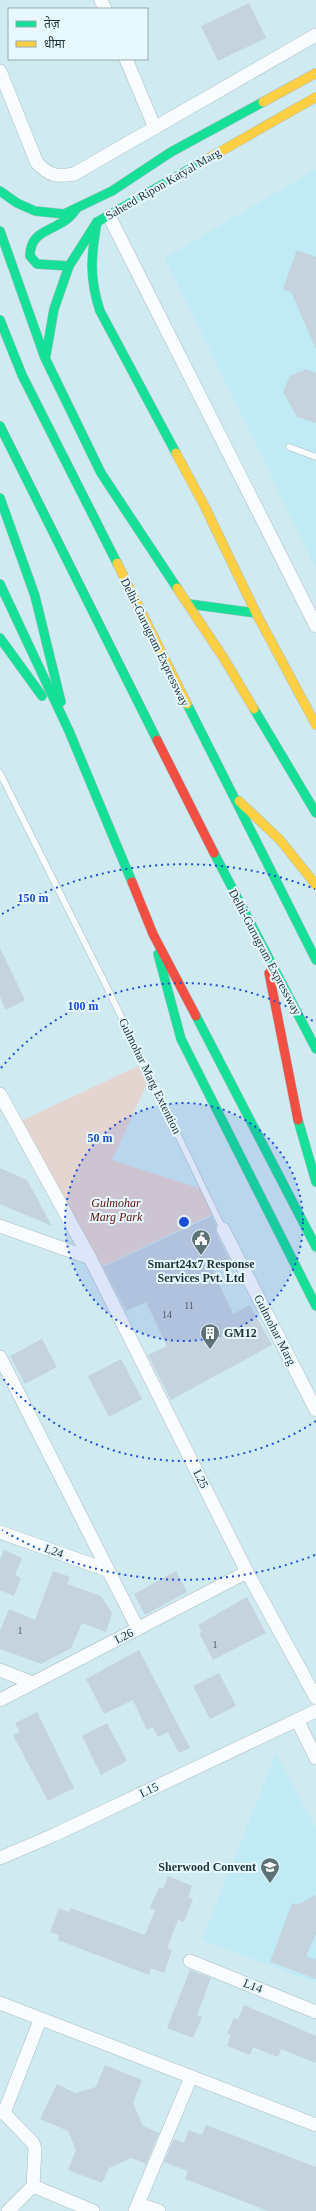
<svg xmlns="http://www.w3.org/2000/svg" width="316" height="2211" viewBox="0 0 316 2211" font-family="'Times New Roman','Noto Sans Devanagari',serif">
<rect width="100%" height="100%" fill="#d0eaf1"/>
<g fill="#c0ebf5">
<path d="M316 169V568L165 258Z"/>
<path d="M276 1754 316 1828V1983L202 1940Z"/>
</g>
<path fill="#e4d5d1" d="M138 1066 150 1077 112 1160 205 1190 215 1213 99 1268 19 1122Z"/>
<g fill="#c4d3de">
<path d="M249 3 266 38 218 61 201 26Z"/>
<path d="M297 250 316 257V349L291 292 283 289Z"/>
<path d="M306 369 316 373V423L297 417 283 392 290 376Z"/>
<path d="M0 948 25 1000 6 1010 0 997Z"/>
<path d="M0 1168 27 1180 52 1226 0 1204Z"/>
<path d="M212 1216 216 1225V1233L231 1263 213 1271 233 1314 250 1305 272 1345 171 1400 148 1355 167 1346 146 1302 126 1311 103 1267Z"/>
<path d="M42 1339 57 1367 25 1384 10 1356Z"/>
<path d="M121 1359 142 1399 109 1417 88 1376Z"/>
<path d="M4 1550 22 1558 15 1575 21 1578 14 1596 0 1590V1560Z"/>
<path d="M53 1571 70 1577 67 1584 101 1596 112 1613 106 1632 82 1623 71 1648 41 1664 0 1649V1631L9 1609 35 1620Z"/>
<path d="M176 1571 187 1592 145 1615 134 1594Z"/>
<path d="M247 1597 266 1633 213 1660 199 1633 202 1632 198 1625Z"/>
<path d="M139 1650 190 1748 179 1753 168 1732 158 1737 153 1727 147 1730 133 1700 104 1714 86 1679Z"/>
<path d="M219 1673 236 1706 210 1719 193 1686Z"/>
<path d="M37 1712 74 1788 48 1801 13 1735 20 1732 15 1723Z"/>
<path d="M107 1723 127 1761 101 1775 82 1736Z"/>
<path d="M168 1876 192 1886 188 1897 193 1899 184 1922 178 1920 167 1948 172 1950 164 1973 151 1968 149 1975 58 1940 59 1935 50 1932 59 1908 69 1912 71 1908 145 1935 155 1910 150 1908 159 1887 163 1889Z"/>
<path d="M316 1895V1934L306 1956 316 1960V1979L270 1962 292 1903 297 1905Z"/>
<path d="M190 1970 211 1978 197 2015 202 2017 193 2038 167 2028Z"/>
<path d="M244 2005 316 2036V2063L281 2049 278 2057 253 2047 250 2055 227 2046 231 2035 227 2034 234 2018 238 2020Z"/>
<path d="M105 2065 142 2080 133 2103 143 2126 159 2133 146 2164 131 2158 109 2168 102 2183 68 2170 76 2150 68 2131 40 2119 57 2084 75 2093 96 2087Z"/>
<path d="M206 2125 316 2167V2211H268L185 2179 188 2171 164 2162 174 2139 184 2143 189 2130 202 2135Z"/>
</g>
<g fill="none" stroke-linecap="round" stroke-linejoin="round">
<g stroke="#a7bcc1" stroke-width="7">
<g id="lane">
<path d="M289 447 316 457"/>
<path d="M0 773 103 979 223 1229"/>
</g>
</g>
<g stroke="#a7bcc1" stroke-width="14">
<g id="street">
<path d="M101 0 105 9"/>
<path d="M126 59 155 128"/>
<path d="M0 71 37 163C50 176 56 177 74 174L316 35"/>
<path d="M109 216 316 626"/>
<path d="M0 1094 90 1258 247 1572 316 1698"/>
<path d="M0 1226 90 1258"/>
<path d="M223 1229 316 1410"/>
<path d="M0 1357 138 1629"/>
<path d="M0 1532 107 1570"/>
<path d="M0 1670 33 1683"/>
<path d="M0 1700 247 1572"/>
<path d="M297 1720 316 1758"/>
<path d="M0 1858 54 1835 316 1711"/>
<path d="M190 1961 316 2012"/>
<path d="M0 2003 316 2125"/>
<path d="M0 2113H4L33 2143 35 2149 33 2186 8 2211"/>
<path d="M4 2113 40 2020"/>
<path d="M33 2186 93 2211"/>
<path d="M138 2204 159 2211"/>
<path d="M135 2211 191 2077"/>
</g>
</g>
<g stroke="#a7bcc1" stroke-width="10">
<g id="fast">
<path d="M0 191 17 203 35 211 64 214 112 191 171 152 263 102"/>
<path d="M97 222C91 256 89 278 100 311L176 453"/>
<path d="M0 231 45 358 101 473 177 588"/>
<path d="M69 266 37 264 30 256C30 226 61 233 76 209"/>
<path d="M0 320 22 375 117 563"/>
<path d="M46 355 54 309 69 266 97 222 209 158"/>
<path d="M0 426 157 740"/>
<path d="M0 498 35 596 61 702"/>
<path d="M0 584 69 731 132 882"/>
<path d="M189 604 256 613"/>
<path d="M0 638 42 696"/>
<path d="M187 704 316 960"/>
<path d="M254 709 316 813"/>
<path d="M214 853 316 1049"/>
<path d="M158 954 181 1039 316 1306"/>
<path d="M196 1016 316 1247"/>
<path d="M298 1120 316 1182"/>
</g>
</g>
<g stroke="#a7bcc1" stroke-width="10">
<g id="slow">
<path d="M263 102 316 73"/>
<path d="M209 158 316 97"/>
<path d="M176 453 205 507 256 613 316 725"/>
<path d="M117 563 187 704"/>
<path d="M177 588 223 657 254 709"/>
<path d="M239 801 280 840 316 885"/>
</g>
</g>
<g stroke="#a7bcc1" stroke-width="10">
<g id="jam">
<path d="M157 740 214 853"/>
<path d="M132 882 153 934 196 1016"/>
<path d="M269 973 298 1120"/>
</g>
</g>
<use href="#lane" stroke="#f8fcfd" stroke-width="6"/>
<use href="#street" stroke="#f8fcfd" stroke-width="13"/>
<use href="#fast" stroke="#16e098" stroke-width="9"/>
<use href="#slow" stroke="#ffcf43" stroke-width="9"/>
<use href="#jam" stroke="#f24e42" stroke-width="9"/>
</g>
<circle cx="184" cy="1222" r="119" fill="#1d4ed8" fill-opacity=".12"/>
<g fill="none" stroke="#1d4ed8" stroke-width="2" stroke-dasharray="2 4">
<circle cx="184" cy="1222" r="119"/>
<path d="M316 1421A239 239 0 0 1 1 1376M1 1068A239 239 0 0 1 316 1023"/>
<path d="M315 1555A358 358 0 0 1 2 1530M2 914A358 358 0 0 1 315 889"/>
</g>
<defs>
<g id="civic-pin" transform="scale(1)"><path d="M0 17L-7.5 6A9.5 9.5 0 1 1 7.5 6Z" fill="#5d7277" stroke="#e7f9fe"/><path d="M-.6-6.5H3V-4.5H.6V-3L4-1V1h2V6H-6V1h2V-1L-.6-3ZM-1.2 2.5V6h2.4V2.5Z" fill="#fff"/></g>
<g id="building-pin" transform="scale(1)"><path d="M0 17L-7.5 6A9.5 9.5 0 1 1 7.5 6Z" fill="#5d7277" stroke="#e7f9fe"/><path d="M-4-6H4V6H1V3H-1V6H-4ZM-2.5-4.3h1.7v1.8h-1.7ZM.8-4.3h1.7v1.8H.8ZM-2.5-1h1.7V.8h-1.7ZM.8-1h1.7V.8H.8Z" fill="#fff"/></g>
<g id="school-pin" transform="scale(1)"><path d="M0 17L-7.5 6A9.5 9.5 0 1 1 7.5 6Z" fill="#5d7277" stroke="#e7f9fe"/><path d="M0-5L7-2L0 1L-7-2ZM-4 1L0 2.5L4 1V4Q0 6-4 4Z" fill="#fff"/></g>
</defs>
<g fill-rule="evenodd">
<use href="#civic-pin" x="201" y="1239"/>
<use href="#building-pin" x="210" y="1333"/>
<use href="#school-pin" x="270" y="1867"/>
</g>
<g text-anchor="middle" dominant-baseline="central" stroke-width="4" stroke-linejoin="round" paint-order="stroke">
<g font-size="10" fill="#4b5c63">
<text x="189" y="1305">11</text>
<text x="167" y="1314">14</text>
<text x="20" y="1630">1</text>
<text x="215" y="1644">1</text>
</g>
<g font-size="12" fill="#1f3136" stroke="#e7f9fe">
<text transform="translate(163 184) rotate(-30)">Saheed Ripon Katyal Marg</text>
<text transform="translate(155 642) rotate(64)">Delhi-Gurugram Expressway</text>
<text transform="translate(265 952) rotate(62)">Delhi-Gurugram Expressway</text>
<text transform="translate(150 1076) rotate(64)">Gulmohar Marg Extention</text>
<text transform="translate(275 1330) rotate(63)">Gulmohar Marg</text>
<text transform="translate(201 1479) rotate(63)">L25</text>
<text transform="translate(54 1551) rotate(20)">L24</text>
<text transform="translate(124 1636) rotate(-27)">L26</text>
<text transform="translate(149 1790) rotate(-25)">L15</text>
<text transform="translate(253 1986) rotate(22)">L14</text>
</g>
<g font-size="12" font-style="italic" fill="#5f1000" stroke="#e7f9fe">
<text x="116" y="1203">Gulmohar<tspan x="116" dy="14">Marg Park</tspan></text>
</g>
<g font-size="12" font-weight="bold" fill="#1f3136" stroke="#e7f9fe">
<text x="201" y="1264">Smart24x7 Response<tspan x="201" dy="14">Services Pvt. Ltd</tspan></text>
<text x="224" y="1333" text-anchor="start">GM12</text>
<text x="256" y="1867" text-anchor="end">Sherwood Convent</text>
</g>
</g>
<circle cx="184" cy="1222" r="6" fill="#1d4ed8" stroke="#e7f9fe" stroke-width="2"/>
<g font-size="12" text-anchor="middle" font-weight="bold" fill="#1d4ed8" stroke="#e7f9fe" stroke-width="4" stroke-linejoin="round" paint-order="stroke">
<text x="33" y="902">150 m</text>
<text x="83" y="1010">100 m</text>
<text x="100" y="1142">50 m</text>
</g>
<rect x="8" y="8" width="140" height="52" fill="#e7f9fe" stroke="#97a9ae"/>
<rect x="16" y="21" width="20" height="6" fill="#16e098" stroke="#97a9ae"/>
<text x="44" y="28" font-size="12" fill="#1f3136">तेज़</text>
<rect x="16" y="41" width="20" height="6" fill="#ffcf43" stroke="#97a9ae"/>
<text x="44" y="48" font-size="12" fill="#1f3136">धीमा</text>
</svg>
